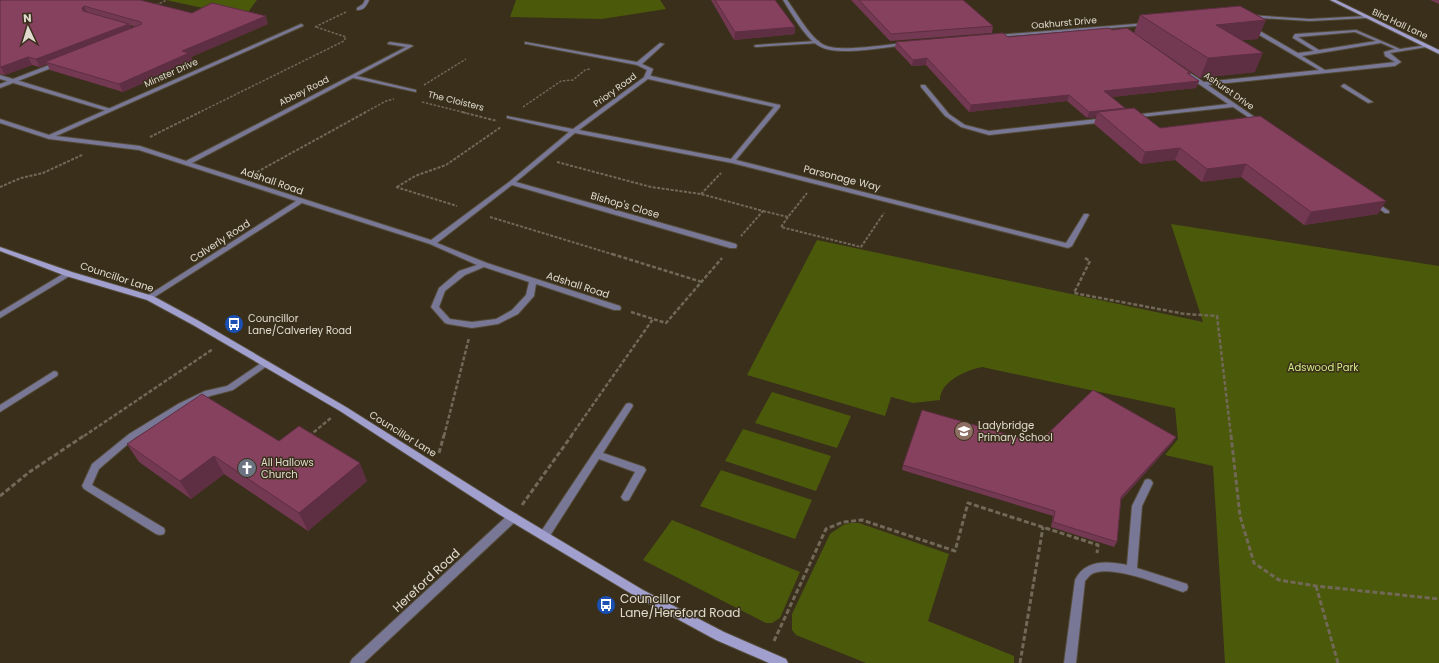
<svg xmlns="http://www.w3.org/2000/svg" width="1439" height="663" viewBox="0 0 1439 663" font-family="Poppins,sans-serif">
<rect width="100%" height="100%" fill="#392f1b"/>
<g fill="#4b590b">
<path d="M166 0H257L246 15 240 16Z"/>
<path d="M516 0H660L666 9 602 19 510 17Z"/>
<path d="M1171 224 1439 266V663H1225L1213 466 1165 455 1178 439 1175 408 982 367C967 370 940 381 940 400L913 403 891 397 885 416 747 375 817 240 1203 322Z"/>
<path d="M772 392 851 416 837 448 755 423Z"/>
<path d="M743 429 831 456 816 491 725 461Z"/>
<path d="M721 470 812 500 795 539 700 506Z"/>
<path d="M672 520 800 572 780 618 772 623H766L643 560Z"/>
<path d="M850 523H859L949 554 928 621 1014 656V663H866L796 635 792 630V614L830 534 843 525Z"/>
</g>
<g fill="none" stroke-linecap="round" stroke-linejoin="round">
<g stroke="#544b38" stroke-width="2">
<g id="lane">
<path d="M365 0H369C367 5 364 11 357 10V8L363 4Z"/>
<path d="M1249 27H1253L1298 53 1314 51 1293 38V37L1295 34 1356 30 1400 49 1427 45 1429 46 1427 47 1390 53 1401 62 1395 66 1208 85 1262 122V124L1260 125 1233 107 1131 118V116L1133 115 1228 104 1180 71V69H1184L1204 82 1319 70 1249 29ZM1355 32 1376 41 1319 50 1298 37ZM1381 43 1395 49 1384 52 1385 56 1395 62 1325 70 1302 56Z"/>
<path d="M817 41H819V43L756 47 754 46 756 45Z"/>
<path d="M525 42 637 62 660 43 664 44 642 64 653 69 650 77 647 79 644 77 647 70 637 65 527 44H525Z"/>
<path d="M0 75 111 109 112 110 107 111 0 79Z"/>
<path d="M1344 84 1346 85 1373 102 1368 103 1342 87 1341 86Z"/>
<path d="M921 85H925L949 114 965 125 989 131 1106 118 1109 120 1106 122 989 135 961 127 945 116 921 87Z"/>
<path d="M1373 200 1389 211V213H1385L1371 203V201Z"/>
<path d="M264 361 268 364 267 366 233 390 210 396 184 408 135 438 99 469 92 485 164 528 165 531 164 534 160 535 156 534 84 489 82 486 92 464 129 434 178 404 205 391 227 386Z"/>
<path d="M54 371 57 372 58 374 57 376 0 412V405Z"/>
<path d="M629 403 632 404 633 406 603 453 644 467 646 470 629 500 626 501 623 500 621 497 635 472 599 459 548 539 544 540 540 539 539 536 540 533 626 404Z"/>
<path d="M1148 479 1151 480 1153 483 1142 506 1137 568 1187 584 1188 587 1187 590 1183 592C1162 585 1114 565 1094 573 1090 574 1088 578 1085 581L1076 663H1064L1075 580C1085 559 1108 561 1127 565L1132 506 1145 480Z"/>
</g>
</g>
<g stroke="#544b38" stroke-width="2">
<g id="street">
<path d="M783 0H787C797 13 810 38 824 45 840 53 887 44 906 43L908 44 906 45C885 47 837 57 819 46 805 38 792 14 783 0Z"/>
<path d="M1248 15 1310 19 1367 16 1369 17 1367 18 1310 21 1246 17V16Z"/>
<path d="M1147 23H1149V25L997 37 995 36 997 35Z"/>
<path d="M301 24 303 25V26L56 136 140 146 186 161 406 47 388 44V43L390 42 411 45 413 46 357 76 416 90V92L353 78 192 163 431 240 509 182 569 132 507 118V116L573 129 647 75 780 105V107L736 160 1066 243 1084 214H1088L1089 215 1072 246 1068 248 732 163 575 133 516 182 736 244 737 246 736 248H730L512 185 437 243 487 263 620 306 621 308 620 310H614L536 284 534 296 518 314 498 324 472 328 448 324 445 323 431 307 439 288 459 271 477 265 430 244 302 203 150 300 146 298 147 296 296 201 139 150 49 139 0 123V119L49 135ZM648 79 774 107 731 159 579 130ZM484 267 529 282 526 295 512 310 496 319 472 322 450 319 439 307 445 291 465 275Z"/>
<path d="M57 62 60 64 59 65 0 88V84Z"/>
<path d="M66 272H69L73 274 0 318V312Z"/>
<path d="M513 513 517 514 518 517 517 520 364 663H350L352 659 509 514Z"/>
</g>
</g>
<g stroke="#544b38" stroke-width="2">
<g id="secondary">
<path d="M1330 0H1336L1439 50V54Z"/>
<path d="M0 247 72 272 153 296 199 321 346 407 508 509 643 590 724 632 786 659 788 663H769L716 640 635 596 500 515 340 411 193 325 147 300 66 276 0 251Z"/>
</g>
</g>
<g stroke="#716857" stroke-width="1.5" stroke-dasharray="2.5 1.5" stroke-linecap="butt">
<path d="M156 5 167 0"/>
<path d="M315 27 346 12"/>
<path d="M424 85 466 59"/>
<path d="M422 102 466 113"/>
<path d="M523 107 561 81 573 80 585 70 590 69"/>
<path d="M198 113 344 41 346 37 316 27"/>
<path d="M364 113 386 101 394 99"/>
</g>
<g stroke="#716857" stroke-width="2" stroke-dasharray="3 1.5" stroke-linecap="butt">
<path d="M462 112 497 121"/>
<path d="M150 137 200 112"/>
<path d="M557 162 651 187 701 194 763 211 741 236"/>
<path d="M257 172 366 112"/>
<path d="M0 187 21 178 43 173 82 155"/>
<path d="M396 187 457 206"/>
<path d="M397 187 415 176 446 165 501 127"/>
<path d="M701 194 721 173"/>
<path d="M763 211 788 217 807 193"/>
<path d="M490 217 615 255"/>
<path d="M788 217 781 227 861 247 884 213"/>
</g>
<g stroke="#716857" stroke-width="2.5" stroke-dasharray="4 2" stroke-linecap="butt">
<path d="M612 254 702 282"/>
<path d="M1085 258 1090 261 1074 293 1185 314 1217 316 1231 436"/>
<path d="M631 312 666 323 722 258"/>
<path d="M84 436 213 349"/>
<path d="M309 436 331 418"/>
<path d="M444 436 469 338"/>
<path d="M571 436 653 319"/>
</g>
<g stroke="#716857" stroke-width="3" stroke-dasharray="5 2.5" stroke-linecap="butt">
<path d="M1231 435 1240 516 1254 563 1279 580 1316 586 1439 599"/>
<path d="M308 436 310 435"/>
<path d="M439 453 444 435"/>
<path d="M0 496 28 473 85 435"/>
<path d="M522 505 572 435"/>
<path d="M1316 586 1338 663"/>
<path d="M774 641 826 529 843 522 862 520 955 551 968 503 1098 545 1097 553"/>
<path d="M1020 663 1043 527"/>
</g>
<use href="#lane" fill="#787795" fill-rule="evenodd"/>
<use href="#street" fill="#787795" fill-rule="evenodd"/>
<use href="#secondary" fill="#a09fce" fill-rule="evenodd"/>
</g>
<g fill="#733852" fill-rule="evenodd">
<path d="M0 0 192 13 268 24 191 57 193 61 123 92 50 70 47 64 40 67 32 65 5 75 0 74ZM130 25 132 26 135 27 131 28Z"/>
<path d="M711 0H775L795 34 734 40Z"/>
<path d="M851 0H963L993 26 992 33 890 41Z"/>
<path d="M1430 0H1439V4Z"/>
<path d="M1140 15 1258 39 1242 40 1255 72 1200 78 1134 33Z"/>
<path d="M1112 30 1191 73 1190 75 1199 81 1196 88 1111 97 1125 109 1160 128 1378 214 1304 225 1241 177 1202 182 1175 160 1141 164 1094 124 1096 117 1087 118 1067 101 969 112 926 65 912 66 895 48 896 42 1008 37Z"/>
<path d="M279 441 367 481 308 531 224 474 191 499 139 462 127 444Z"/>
<path d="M1173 442 1121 500 1117 542 1114 547 1051 527 1053 516 902 470 903 465 1038 443Z"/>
</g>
<g fill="#5e2e42">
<path d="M84 6 87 14 83 11 82 8Z"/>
<path d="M266 16 268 24 191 57 193 61 123 92 119 84 182 51Z"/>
<path d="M1266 20 1258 39 1209 43 1216 25Z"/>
<path d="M129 24 132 31 45 62 47 64 40 67 36 59Z"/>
<path d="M795 27V34L734 40 735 32Z"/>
<path d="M1263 53 1255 72 1200 78 1208 58Z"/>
<path d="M28 57 32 65 5 75 1 67Z"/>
<path d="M927 58 926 65 912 66 913 60Z"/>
<path d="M1199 81 1196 88 1102 98 1104 91Z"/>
<path d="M1069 95 1067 101 969 112 971 105Z"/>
<path d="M1125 108 1123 114 1098 112 1096 117 1087 118 1089 112Z"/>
<path d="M1180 148 1175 160 1141 164 1145 152Z"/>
<path d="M1246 164 1241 177 1202 182 1207 169Z"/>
<path d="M1386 201 1378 214 1304 225 1311 212Z"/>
<path d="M1176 437 1173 442 1118 502 1121 497Z"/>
<path d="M214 456 224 474 191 499 180 481Z"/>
<path d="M360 463 367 481 308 531 299 513Z"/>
</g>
<g fill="#86415f" stroke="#5e2e42">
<path d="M0 0H140L192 13 212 3 266 16 182 51 189 53 119 84 45 62 142 24 141 22 84 6 82 8 83 11 129 24 36 59 28 57 1 67H0Z"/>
<path d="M715 0H775L795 27 735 32Z"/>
<path d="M859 0H963L993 26 891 34Z"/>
<path d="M1240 6 1266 20 1216 25 1263 53 1208 58 1140 15Z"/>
<path d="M1109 28 1112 30 1127 28 1191 73H1187L1199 81 1104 91 1125 108 1089 112 1069 95 971 105 927 58 913 60 896 42 1003 33 1008 37Z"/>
<path d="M1134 108 1160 128 1260 116 1386 201 1311 212 1246 164 1207 169 1180 148 1145 152 1098 112Z"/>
<path d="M1093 390 1176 437 1121 497 1117 542 1053 522 1055 511 903 465 922 410 1038 443Z"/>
<path d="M202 394 279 441 299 426 360 463 299 513 214 456 180 481 127 444Z"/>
</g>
<defs>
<g id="bus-disc" transform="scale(1)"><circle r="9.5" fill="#1a4fb4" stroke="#392f1b"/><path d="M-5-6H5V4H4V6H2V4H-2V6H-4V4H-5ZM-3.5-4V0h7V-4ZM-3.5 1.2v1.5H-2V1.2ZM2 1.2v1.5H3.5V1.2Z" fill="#fff"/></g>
<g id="school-disc" transform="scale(1)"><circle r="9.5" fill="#8d6e63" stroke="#392f1b"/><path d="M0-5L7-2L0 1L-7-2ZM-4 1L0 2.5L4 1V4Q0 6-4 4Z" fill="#fff"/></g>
<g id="church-disc" transform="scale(1)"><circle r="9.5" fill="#6b7280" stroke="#392f1b"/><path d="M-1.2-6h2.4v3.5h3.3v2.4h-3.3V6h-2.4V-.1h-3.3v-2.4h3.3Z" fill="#fff"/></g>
</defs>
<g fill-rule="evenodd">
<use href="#bus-disc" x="234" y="324"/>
<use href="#school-disc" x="964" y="431"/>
<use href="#church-disc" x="247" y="468"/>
<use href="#bus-disc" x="606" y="605"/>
</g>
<g text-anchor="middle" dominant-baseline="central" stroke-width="3" stroke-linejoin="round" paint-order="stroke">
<g font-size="9" fill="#e1dbcf" stroke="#392f1b">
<text transform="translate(1064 23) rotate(-5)">Oakhurst Drive</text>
<text transform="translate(1400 24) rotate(25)">Bird Hall Lane</text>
<text transform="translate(171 73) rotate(-24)">Minster Drive</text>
<text transform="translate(615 90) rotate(-36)">Priory Road</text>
<text transform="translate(304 91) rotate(-27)">Abbey Road</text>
<text transform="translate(1229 91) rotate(35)">Ashurst Drive</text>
<text transform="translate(456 101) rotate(14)">The Cloisters</text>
</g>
<g font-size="10" fill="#e1dbcf" stroke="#392f1b">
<text transform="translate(842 178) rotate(14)">Parsonage Way</text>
<text transform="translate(272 181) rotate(19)">Adshall Road</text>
<text transform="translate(625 205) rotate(16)">Bishop's Close</text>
<text transform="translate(220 241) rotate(-33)">Calverly Road</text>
<text transform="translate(117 277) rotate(18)">Councillor Lane</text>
<text transform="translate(578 285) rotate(18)">Adshall Road</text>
<text transform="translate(403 434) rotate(32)">Councillor Lane</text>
</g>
<g font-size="10" fill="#e1dbcf" stroke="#392f1b" text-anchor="start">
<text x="248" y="318">Councillor<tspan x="248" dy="12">Lane/Calverley Road</tspan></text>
<text x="978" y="425">Ladybridge<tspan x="978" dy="12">Primary School</tspan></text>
<text x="261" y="462">All Hallows<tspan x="261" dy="12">Church</tspan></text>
</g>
<g font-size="10" fill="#d3ec86" stroke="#392f1b">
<text x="1323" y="367">Adswood Park</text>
</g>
<g font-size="12" fill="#e1dbcf" stroke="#392f1b">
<text transform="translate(426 580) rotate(-43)">Hereford Road</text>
</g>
<g font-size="12" fill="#e1dbcf" stroke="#392f1b" text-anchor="start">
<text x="620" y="598">Councillor<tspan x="620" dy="14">Lane/Hereford Road</tspan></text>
</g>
</g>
<g transform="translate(28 28) rotate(356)" stroke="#392f1b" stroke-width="3" paint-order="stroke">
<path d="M0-3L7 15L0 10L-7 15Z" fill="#e1dbcf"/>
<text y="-6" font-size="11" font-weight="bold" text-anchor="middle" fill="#e1dbcf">N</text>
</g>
</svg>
